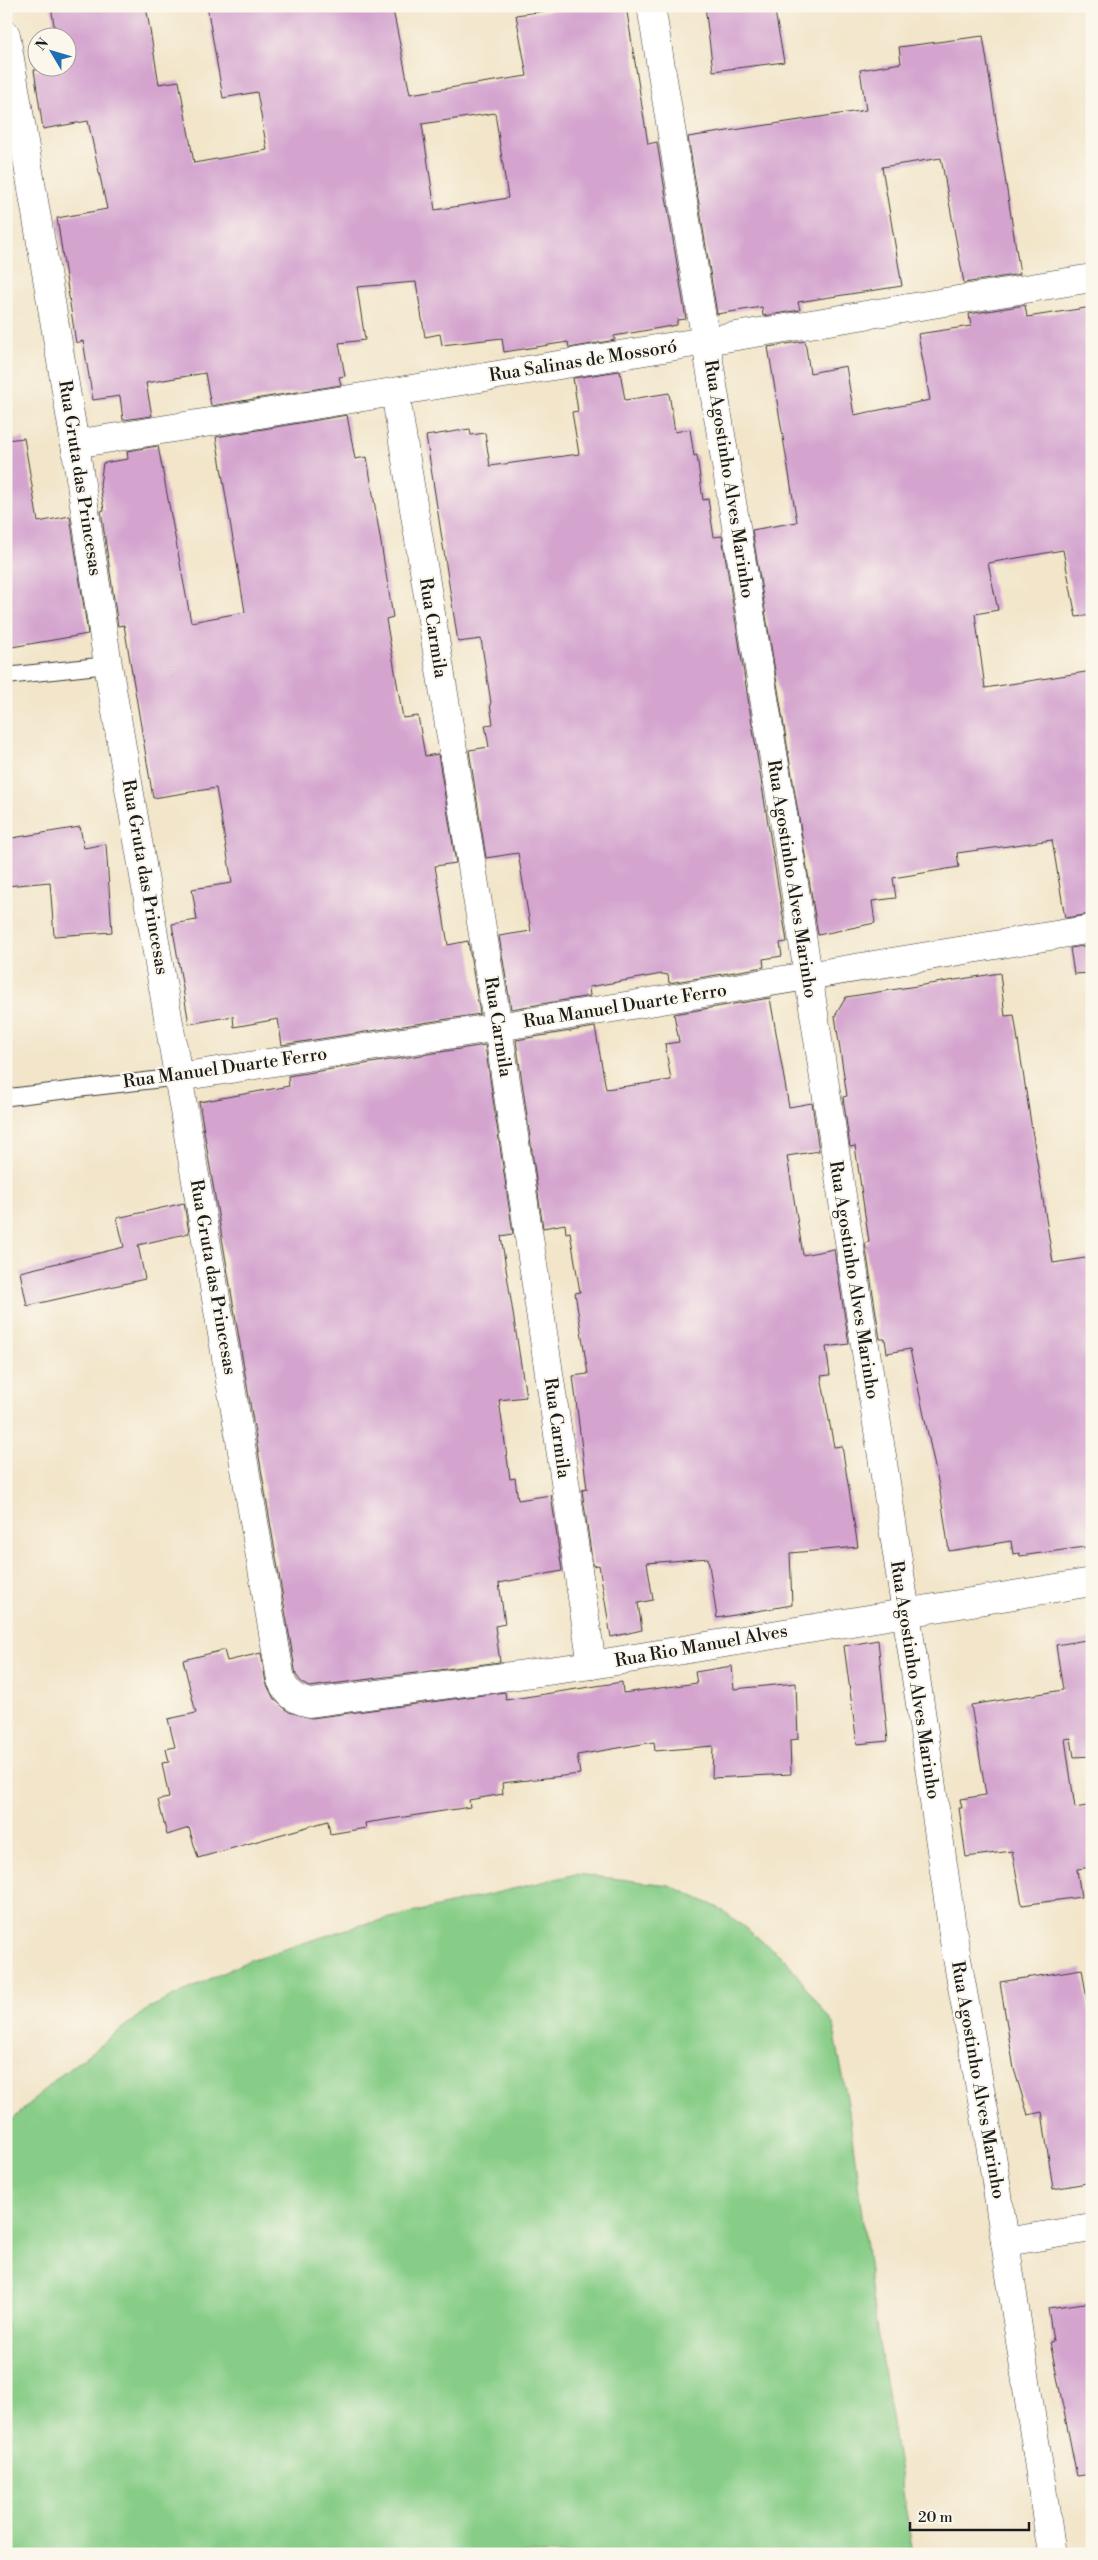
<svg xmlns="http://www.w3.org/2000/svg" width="1098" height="2560" viewBox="0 0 1098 2560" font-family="'Libre Bodoni',serif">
<rect width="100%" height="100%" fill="#fbf7ec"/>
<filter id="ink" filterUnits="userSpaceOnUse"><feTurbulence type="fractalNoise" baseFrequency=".02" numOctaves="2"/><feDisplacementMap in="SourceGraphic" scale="10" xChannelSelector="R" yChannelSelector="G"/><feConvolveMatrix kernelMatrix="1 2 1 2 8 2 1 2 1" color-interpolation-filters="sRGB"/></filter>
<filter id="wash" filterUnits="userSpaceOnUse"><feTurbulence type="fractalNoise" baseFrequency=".0096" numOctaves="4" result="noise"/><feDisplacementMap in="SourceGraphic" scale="20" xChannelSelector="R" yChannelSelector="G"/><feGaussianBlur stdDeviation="1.12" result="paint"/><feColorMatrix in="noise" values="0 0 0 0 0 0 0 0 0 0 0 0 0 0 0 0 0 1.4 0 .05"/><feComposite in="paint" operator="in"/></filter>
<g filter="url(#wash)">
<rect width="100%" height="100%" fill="#f2e5c9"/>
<path fill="#87cd87" stroke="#527452" d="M576 1874 669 1885 721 1909 786 1960 833 2024 848 2104 875 2318 913 2554H6V2126L57 2078 149 2008 250 1960 357 1926Z"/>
<g id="blocks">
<g fill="#d4a4cf" fill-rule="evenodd">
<path d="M51 6H146L159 84 179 81 194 163 267 150 257 92 223 98 207 6H389L390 10H393L410 94 527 76 516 15 582 6H626L648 144 657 142 686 319 677 320V325L614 336 615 340 569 348 568 342 504 352 502 338 442 345 440 334 425 337 416 282 357 287 365 340 339 343 345 376 339 377 341 385 211 406 205 373 146 383 152 416 123 420 120 396 93 400 83 341 76 343 57 218 107 209 88 121 43 129 34 70 68 68V38H56ZM495 113 508 198 435 210 422 124Z"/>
<path d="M705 6H774L784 62 713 71Z"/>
<path d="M983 36 1020 274 964 283 941 158 882 167 902 286 798 302 800 310 763 316 762 307 717 314 688 137 866 110 860 70 901 63 899 47Z"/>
<path d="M1025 305 1027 317 1092 307V615L1076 617 1063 550 988 563 998 610 975 614 985 688 1092 671V914L1065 918 1052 840 957 853 959 867 893 878 896 898 872 901 875 923 818 935 752 530 797 522 768 347 805 341 810 373 846 366 854 415 930 400 918 334 971 326 969 314Z"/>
<path d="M620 371 625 400 669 393 675 432 690 429 694 456 697 455 703 500 708 499 714 537 722 536 787 942 780 943 782 956 763 959 764 967 669 983 668 975 662 974 589 987 590 996 511 1009 499 936 531 931 518 853 486 858 469 750 489 747 485 725 493 724 490 704 491 703 481 639 458 642 426 436 470 429 471 435 485 433 490 466 579 454 572 412 578 411 573 378Z"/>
<path d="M347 415 355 459 367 457 393 617 386 619 403 718 418 716 425 756 438 754 456 863 435 866 448 945 468 941 480 1014 282 1045 278 1019 234 1027 233 1016 189 1024 172 924 197 920 192 889 232 883 216 788 153 798 124 625 118 626 101 511 104 510 100 485 103 463 128 459 127 451 158 446 191 622 245 612 216 437Z"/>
<path d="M24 438 38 522 70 516 88 634 6 648V440Z"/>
<path d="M80 827 84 848 106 844 112 932 54 936 50 882 6 886V839Z"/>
<path d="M1092 945V973L1074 974 1070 948Z"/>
<path d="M1000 973 1005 1016 1014 1015 1053 1263 1092 1257V1546L1020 1556 1019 1553 1013 1554 1011 1541 949 1551 940 1491 910 1349 887 1353 885 1339H880L865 1243 869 1242 855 1146 850 1147 843 1097 847 1096 835 1016 846 997Z"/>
<path d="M770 998 789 1107 812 1103 819 1151 787 1156 803 1255 834 1249 849 1344 826 1347 830 1375 821 1376 834 1447 842 1446 858 1547 790 1553 792 1605 717 1618 708 1558 647 1563 653 1600 638 1603 642 1630 611 1637 599 1565 593 1566 582 1490 587 1489 573 1376 588 1374 575 1293 580 1292 570 1232 566 1233 565 1224 543 1228 516 1040 595 1027 606 1089 671 1080 665 1044 679 1042 674 1014Z"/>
<path d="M485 1045 513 1234 501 1236 526 1397 499 1400 510 1479 515 1478 518 1500 551 1495 562 1571 499 1583 505 1624 495 1626 500 1662 309 1687 302 1683 296 1675 199 1102 289 1086 288 1076Z"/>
<path d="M184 1203 189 1233 138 1245 145 1279 27 1306 20 1272 124 1247 117 1218Z"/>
<path d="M1092 1639V1756L1074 1757 1071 1738 1065 1739 1075 1808 1092 1805V1867L1077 1869 1081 1897 1022 1905 1012 1851 966 1857 959 1808H962L960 1799 986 1795 971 1705 1063 1690 1056 1645Z"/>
<path d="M878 1640 888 1741 857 1744 844 1646Z"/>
<path d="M224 1650 227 1661 261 1653 266 1683 274 1699 289 1712 312 1718 505 1692 506 1700 622 1682 623 1693 697 1683 695 1672 732 1666 734 1689 796 1683 798 1739 790 1740 791 1774 712 1778 713 1746 655 1751 654 1742 577 1755 580 1774 502 1783 503 1794 469 1800 470 1807 365 1823 366 1828 330 1834 328 1821 198 1858 189 1828 167 1835 158 1800 169 1798 162 1763 169 1762 166 1749 175 1747 168 1719 196 1713 183 1660Z"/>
<path d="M1082 1969 1092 2030V2182L1053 2189 1042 2112 1028 2115 1014 2069 1000 1982Z"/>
<path d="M1092 2302V2474L1077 2476 1050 2342 1053 2341 1048 2308Z"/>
</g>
</g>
</g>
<g filter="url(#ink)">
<use href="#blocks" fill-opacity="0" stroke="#3c3a36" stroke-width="1"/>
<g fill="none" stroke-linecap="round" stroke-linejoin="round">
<g stroke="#3c3a36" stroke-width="18">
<g id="lane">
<path d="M6 676 108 665"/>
<path d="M9 1097 179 1077"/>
</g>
</g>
<g stroke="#3c3a36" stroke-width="29">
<g id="street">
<path d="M651 6 790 857 920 1704 954 1941 993 2162 1052 2554"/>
<path d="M6 35 75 444 108 665 281 1680C287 1694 295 1700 310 1703L592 1665 1092 1582"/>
<path d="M395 392 498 1027 592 1665"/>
<path d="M75 444 1092 278"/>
<path d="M179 1077 498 1027 1092 929"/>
<path d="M1005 2242 1092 2228"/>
</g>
</g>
<use href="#lane" stroke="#fff" stroke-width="16"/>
<use href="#street" stroke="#fff" stroke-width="28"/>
</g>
</g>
<g text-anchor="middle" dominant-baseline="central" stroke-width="4" stroke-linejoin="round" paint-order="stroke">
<g font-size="18" fill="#1c1c1c" stroke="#fbf7ec">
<text transform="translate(583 361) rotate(-9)">Rua Salinas de Mossoró</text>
<text transform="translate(80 478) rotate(81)">Rua Gruta das Princesas</text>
<text transform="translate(729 479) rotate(81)">Rua Agostinho Alves Marinho</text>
<text transform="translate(433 628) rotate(81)">Rua Carmila</text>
<text transform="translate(145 877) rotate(80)">Rua Gruta das Princesas</text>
<text transform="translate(792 879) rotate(81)">Rua Agostinho Alves Marinho</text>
<text transform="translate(625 1006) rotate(-9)">Rua Manuel Duarte Ferro</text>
<text transform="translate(498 1027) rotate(81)">Rua Carmila</text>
<text transform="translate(225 1068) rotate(-8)">Rua Manuel Duarte Ferro</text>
<text transform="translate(213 1277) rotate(80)">Rua Gruta das Princesas</text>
<text transform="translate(854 1280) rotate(81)">Rua Agostinho Alves Marinho</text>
<text transform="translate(557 1428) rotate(82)">Rua Carmila</text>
<text transform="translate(701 1646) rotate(-10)">Rua Rio Manuel Alves</text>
<text transform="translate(915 1680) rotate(81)">Rua Agostinho Alves Marinho</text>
<text transform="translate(978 2080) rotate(80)">Rua Agostinho Alves Marinho</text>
</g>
</g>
<rect width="1098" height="2560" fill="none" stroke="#fbf7ec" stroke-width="25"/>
<g transform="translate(52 52) rotate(308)"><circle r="24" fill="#fbf7ec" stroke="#a29f99"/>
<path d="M0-4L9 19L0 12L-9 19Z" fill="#1f6fb2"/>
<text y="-8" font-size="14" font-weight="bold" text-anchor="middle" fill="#1c1c1c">N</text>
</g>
<path d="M910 2522v8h119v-8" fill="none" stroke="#1c1c1c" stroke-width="2.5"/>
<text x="918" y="2522" font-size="15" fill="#1c1c1c" stroke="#fbf7ec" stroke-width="4" paint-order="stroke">20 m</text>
</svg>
